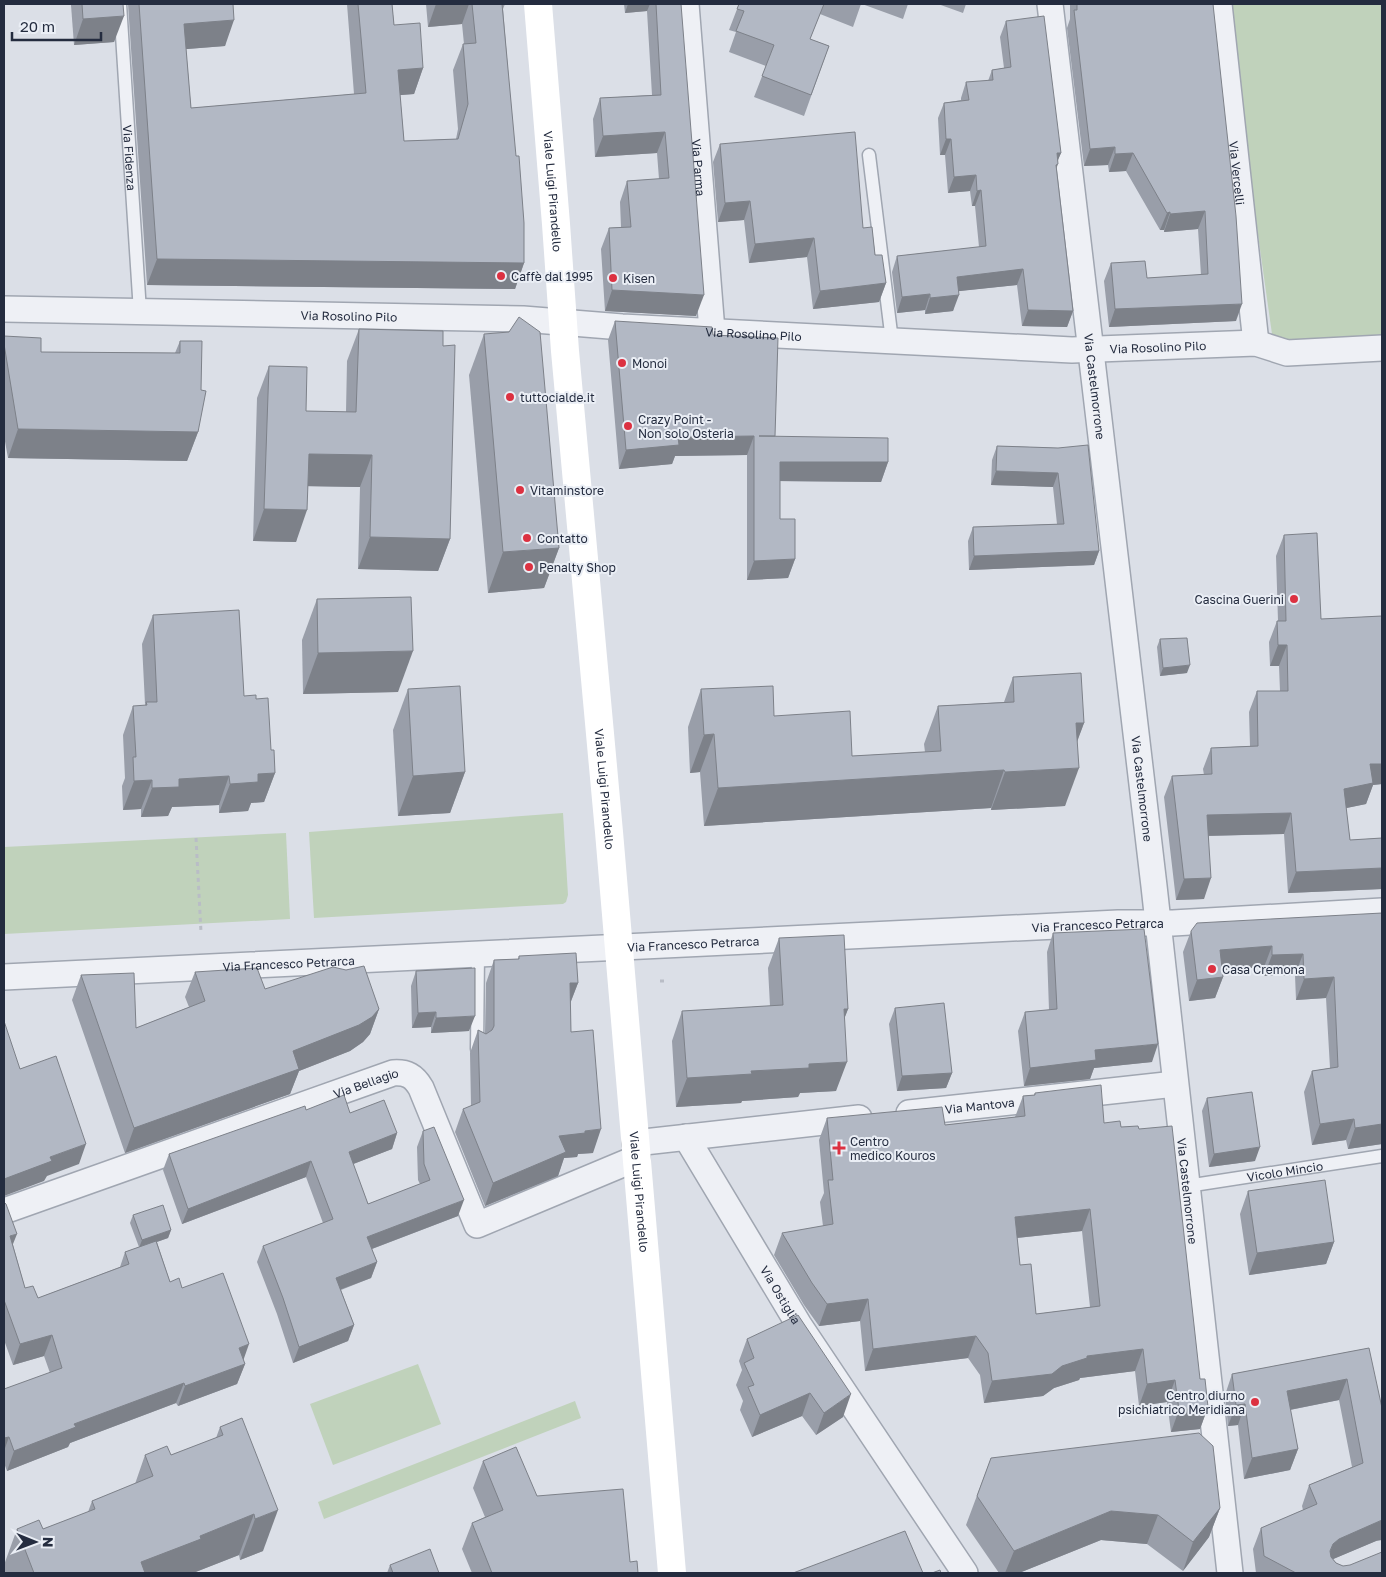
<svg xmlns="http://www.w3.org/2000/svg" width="1386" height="1577" viewBox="0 0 1386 1577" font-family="'Golos Text',sans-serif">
<rect width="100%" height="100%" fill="#dbdfe7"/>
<g fill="#c0d2bb">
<path d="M1229 4H1382V340L1290 344 1272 334 1237 86Z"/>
<path d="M563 813 568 895 566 902 563 904 314 918 309 832Z"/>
<path d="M286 833 290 919 4 934V847Z"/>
<path d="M418 1364 441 1424 333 1465 310 1404Z"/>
<path d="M575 1401 581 1418 324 1519 318 1502Z"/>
</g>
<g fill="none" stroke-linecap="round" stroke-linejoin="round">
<g stroke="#a0a6b1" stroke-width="15">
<g id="service">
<path id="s1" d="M120 4 140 312"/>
<path d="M869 155 892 341"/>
<path d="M477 1049 478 953"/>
<path id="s2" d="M1187 1186 1382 1156"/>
</g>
</g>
<g stroke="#a0a6b1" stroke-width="28">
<g id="minor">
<path id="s3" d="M686 4 712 331"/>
<path id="s4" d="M1050 4 1154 886 1230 1573"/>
<path id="s5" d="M1219 4 1256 343"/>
<path id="s6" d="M4 309 523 319 622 327 1072 350 1256 343 1287 353 1382 348"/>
<path id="s7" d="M4 977 1118 923H1173L1382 911"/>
<path id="s8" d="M909 1113 1175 1084"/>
<path id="s9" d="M686 1137 799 1325 965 1573"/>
<path d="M635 1143 859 1118"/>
<path id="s10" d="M4 1211 393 1073C407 1072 414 1076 421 1088L477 1225 637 1158"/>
</g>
</g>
<g stroke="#b9bdc6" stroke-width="3" stroke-dasharray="4 4" stroke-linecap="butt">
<path d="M196 838 201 932"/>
<path d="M660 981H667"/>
</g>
<use href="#service" stroke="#eef0f5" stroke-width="12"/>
<use href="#minor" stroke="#eef0f5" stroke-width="25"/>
<path stroke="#fff" stroke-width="28" id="s11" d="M538 4 556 224 565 351 609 832 672 1573"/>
</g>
<g fill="#999ea9" fill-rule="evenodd">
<path d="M72 4H123L114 42 74 45 71 5Z"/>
<path d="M128 4H233L225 46 186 49 191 108 354 94 347 4H392L394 25 423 68 414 94 400 95 404 141 456 139 458 129 453 70 463 44H464L462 24 428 27 426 4H505L503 9 524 263 515 289 147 285Z"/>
<path d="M624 4H681L696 316 605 311 601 249 609 228 621 227 620 202 627 181 659 179 657 153 595 157 593 119 600 98 652 95 647 11 625 13Z"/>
<path d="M739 4H861L853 27 820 14 810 39 829 46 804 116 754 97 766 66 729 52 736 32 729 30Z"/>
<path d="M862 4H908L903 19Z"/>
<path d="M938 4H966L963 13Z"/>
<path d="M1070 4H1213L1236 321 1109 327 1104 281 1111 263 1147 278 1201 275 1198 229 1164 232V230H1160L1126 171 1109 172 1108 165 1084 166 1067 28 1070 19Z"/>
<path d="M1006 21 1061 153 1057 161 1056 169 1073 311 1067 327 1022 326 1017 285 958 291 953 311 925 314V310L897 313 892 272 897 256 979 247 975 206H972L970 191 948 193 945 155H940L938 118 944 103 961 100V98L966 82 988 81 992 70 1004 68 1000 37Z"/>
<path d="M720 144 863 228 875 255 886 283 879 302 813 309 807 257 749 263 744 220 718 222 713 162Z"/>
<path d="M615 321 713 335 775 436 888 462 881 482 780 481V519L795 559 788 578 747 580V455L675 456 672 464 619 469 608 340Z"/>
<path d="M359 329 443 346 450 539 438 571 358 569 360 487 308 486 296 542 253 541 257 398 269 366 306 411 346 412 347 361Z"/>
<path d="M484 334 559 548 544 588 488 593 469 375Z"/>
<path d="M4 336 41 352 175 353 180 341 198 432 187 461 8 458 4 436Z"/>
<path d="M997 446 1058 448 1099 551 1094 565 969 570 968 541 973 527 1057 524 1053 487 991 485 992 460Z"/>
<path d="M1284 535 1321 619 1382 616V784L1373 785 1366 804 1346 808 1350 840 1382 838V889L1288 893 1284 834 1209 836 1204 899 1176 900 1164 797 1172 776 1204 775 1203 769 1211 748 1250 746 1249 712 1257 691H1280L1279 666H1270L1269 642 1277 621H1278L1276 556Z"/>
<path d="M317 599 398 692 303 694 302 640Z"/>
<path d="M153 615 244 696 271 750 275 773 264 802 251 803 248 811 219 813V805L172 807 168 816 141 817V809L123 810 122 786 125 778 123 735 133 706H145V704L142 644Z"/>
<path d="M1160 639 1187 673 1160 676 1157 647Z"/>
<path d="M1013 677 1084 723 1077 741 1065 806 991 810V808L704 826 700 772 690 773 688 727 701 689 774 716 852 756 925 752 924 744 938 706 1004 702Z"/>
<path d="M408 689 465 772 450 813 398 816 393 730Z"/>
<path d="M1382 913V1144L1348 1149 1346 1140 1312 1145 1304 1092 1312 1071 1330 1068 1326 998 1296 1000 1295 975 1264 976V967L1222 970 1223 977 1215 998 1189 1001 1183 952 1191 931Z"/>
<path d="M1053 933 1152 1062 1094 1068 1090 1079 1024 1086 1018 1031 1025 1012 1049 1010 1047 952Z"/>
<path d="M779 938 848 1009 844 1019 836 1091 800 1093 798 1097 742 1101 741 1103 676 1107 672 1041 682 1011 770 1006 768 968Z"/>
<path d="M519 956 578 983 570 1004 571 1032 593 1153 578 1154 577 1157 564 1158 558 1176 485 1206 455 1132 463 1109 471 1106 470 1053 478 1030 485 1033 486 983 494 960 518 959Z"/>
<path d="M416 971 469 1031 431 1033V1027L412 1028 411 986Z"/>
<path d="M195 972 265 989 379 1009 370 1034 363 1042 350 1051 299 1071 290 1094 125 1153 72 1000 81 975 136 1028 189 1007 185 997Z"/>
<path d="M895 1008 952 1073 946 1088 897 1091 889 1024Z"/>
<path d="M1035 1093 1104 1123 1121 1127 1200 1379 1208 1407 1200 1429 1171 1432 1167 1402 1139 1406 1135 1371 1080 1378 1079 1380 1054 1388 1043 1396 984 1403 980 1375 968 1358 865 1371 860 1321 819 1326 804 1305 774 1255 782 1233 823 1226 820 1202 824 1193 819 1140 827 1118 945 1125 1015 1117 1023 1096 1034 1095ZM1082 1231 1090 1307 1036 1314 1020 1265 1017 1238Z"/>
<path d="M1207 1098 1255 1161 1209 1167 1202 1111Z"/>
<path d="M306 1110 350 1113 397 1133 392 1149 353 1164 368 1204 420 1184 418 1180 417 1147 423 1131 458 1216 372 1249 377 1262 371 1278 341 1290 354 1325 348 1341 293 1363 277 1314 257 1262 263 1246 323 1223 306 1177 182 1224 163 1170 169 1154Z"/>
<path d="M1248 1191 1334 1242 1326 1264 1249 1275 1240 1214Z"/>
<path d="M4 1202 13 1245 25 1288 38 1298 120 1267 125 1252 139 1247 130 1223 133 1215 171 1230 168 1238 157 1242 170 1282 182 1288 243 1360 245 1364 237 1384 178 1406 176 1403 70 1443 68 1447 7 1471 4 1463V1389L50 1373 44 1356 13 1365 4 1340Z"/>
<path d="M747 1339 843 1417 816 1435 802 1416 752 1437 740 1410 743 1401 736 1385 742 1370 739 1361Z"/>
<path d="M1369 1348 1376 1541 1333 1559 1336 1563 1343 1566 1382 1573H1256L1253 1549 1261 1528 1303 1510 1302 1506 1309 1485 1352 1467 1339 1400 1290 1410 1298 1449 1290 1470 1244 1479 1238 1425 1228 1426 1225 1395 1232 1374Z"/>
<path d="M242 1418 263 1551 240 1560 239 1555 193 1573H4V1565L17 1529H43L88 1512 92 1501 135 1484 145 1455H171L216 1438 220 1427Z"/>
<path d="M991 1458 1220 1508 1209 1537 1183 1571 1147 1544 1101 1540 1019 1573H999L966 1525Z"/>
<path d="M483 1461 537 1496 630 1562 638 1573H472L462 1549 472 1523 485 1517 473 1488Z"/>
<path d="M390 1565 439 1573H387Z"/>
</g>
<g fill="#7d8189">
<path d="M436 4H469L462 24 428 27Z"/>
<path d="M628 4H650L647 11 625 13Z"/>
<path d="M124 16 114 42 74 45 83 19Z"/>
<path d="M234 20 225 46 175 50 184 24Z"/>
<path d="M423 68 414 94 389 96 398 70Z"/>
<path d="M665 132 657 153 595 157 603 136Z"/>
<path d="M946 139H951L945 155H940Z"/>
<path d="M1115 147 1108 165 1084 166 1090 149Z"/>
<path d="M1057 153H1061L1056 165 1058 164 1052 180Z"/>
<path d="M1133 153 1126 171 1109 172 1115 154Z"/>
<path d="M976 175 970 191 948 193 954 177Z"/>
<path d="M981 190 975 206H972L977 191Z"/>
<path d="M750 201 744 220 718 222 725 203Z"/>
<path d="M1205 211 1198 229 1164 232 1170 214Z"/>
<path d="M1170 212 1164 230H1160L1167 213Z"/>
<path d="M814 238 807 257 749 263 755 244Z"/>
<path d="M157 259 524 263 515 289 147 285Z"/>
<path d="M1023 269 1017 285 951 292 957 277Z"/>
<path d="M886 283 879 302 813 309 820 291Z"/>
<path d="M612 290 704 295 696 316 605 311Z"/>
<path d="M930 294 925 310 897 313 902 297Z"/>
<path d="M959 295 953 311 925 314 930 298Z"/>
<path d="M1242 304 1236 321 1109 327 1115 309Z"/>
<path d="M1028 310 1073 311 1067 327 1022 326Z"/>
<path d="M18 429 198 432 187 461 8 458Z"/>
<path d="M754 436 747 455 675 456 672 464 619 469 626 450 678 437Z"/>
<path d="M309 454 372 455 360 487 297 486Z"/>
<path d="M780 462H888L881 482 773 481Z"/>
<path d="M996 471 1058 473 1053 487 991 485Z"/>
<path d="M264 509 307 510 296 542 253 541Z"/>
<path d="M370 537 450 539 438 571 358 569Z"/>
<path d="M559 548 544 588 488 593 503 552Z"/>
<path d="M1099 551 1094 565 969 570 974 556Z"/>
<path d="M795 559 788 578 747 580 754 561Z"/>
<path d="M1278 645H1287L1279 666H1270Z"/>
<path d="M413 651 398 692 303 694 318 653Z"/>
<path d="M1190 665 1187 673 1160 676 1163 668Z"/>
<path d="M1076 723H1084L1070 761Z"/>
<path d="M714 734 700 772 690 773 704 735Z"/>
<path d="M1370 764H1382V784L1373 785 1366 804 1337 810 1344 789Z"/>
<path d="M1079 768 1065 806 991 810 1005 772Z"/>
<path d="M1004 770 991 808 704 826 718 788Z"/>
<path d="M465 772 450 813 398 816 413 776Z"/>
<path d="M275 773 264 802 251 803 248 811 219 813 230 784 258 774Z"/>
<path d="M229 776 219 805 172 807 168 816 141 817 152 788 179 779Z"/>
<path d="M152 780 141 809 123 810 134 781Z"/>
<path d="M1291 813 1284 834 1200 836 1207 815Z"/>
<path d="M1382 868V889L1288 893 1296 872Z"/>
<path d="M1211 878 1204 899 1176 900 1184 879Z"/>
<path d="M1272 946 1264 967 1212 971 1220 950Z"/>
<path d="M1303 954 1295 975 1264 976 1272 955Z"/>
<path d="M1223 977 1215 998 1189 1001 1197 980Z"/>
<path d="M1334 977 1326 998 1296 1000 1304 979Z"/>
<path d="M570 983H578L569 1006Z"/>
<path d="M379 1009 370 1034 363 1042 350 1051 299 1071 290 1094 125 1153 134 1128 293 1051Z"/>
<path d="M844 1009H848L837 1038Z"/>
<path d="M436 1012 431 1027 412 1028 418 1013Z"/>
<path d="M475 1016 469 1031 431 1033 436 1018Z"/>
<path d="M1158 1044 1152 1062 1094 1068 1090 1079 1024 1086 1030 1068 1095 1050Z"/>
<path d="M847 1062 836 1091 800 1093 798 1097 742 1101 741 1103 676 1107 687 1078 751 1071 809 1064Z"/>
<path d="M952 1073 946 1088 897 1091 902 1076Z"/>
<path d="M1354 1119 1346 1140 1312 1145 1320 1124Z"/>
<path d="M1382 1124V1144L1348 1149 1355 1128Z"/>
<path d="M601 1129 593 1153 578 1154 577 1157 564 1158 558 1176 485 1206 493 1183 559 1136 585 1131Z"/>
<path d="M397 1133 392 1149 343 1168 349 1152Z"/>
<path d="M86 1144 79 1164 47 1176 44 1181 4 1196V1179L50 1157Z"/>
<path d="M1260 1147 1255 1161 1209 1167 1214 1154Z"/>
<path d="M311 1161 306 1177 182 1224 188 1209Z"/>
<path d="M464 1200 458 1216 361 1253 367 1237Z"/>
<path d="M1090 1209 1082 1231 1007 1239 1015 1217Z"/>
<path d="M171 1230 168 1238 139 1248 142 1240Z"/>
<path d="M17 1234 9 1254 10 1236Z"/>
<path d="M1334 1242 1326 1264 1249 1275 1257 1253Z"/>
<path d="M377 1262 371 1278 331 1293 336 1278Z"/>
<path d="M868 1299 860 1321 819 1326 827 1304Z"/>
<path d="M354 1325 348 1341 293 1363 299 1347Z"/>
<path d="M52 1335 44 1356 13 1365 20 1344Z"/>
<path d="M976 1336 968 1358 865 1371 873 1349Z"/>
<path d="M249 1344 242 1364 239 1348Z"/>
<path d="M1143 1349 1135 1371 1080 1378 1079 1380 1054 1388 1043 1396 984 1403 992 1381 1062 1366 1087 1356Z"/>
<path d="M245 1364 237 1384 178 1406 185 1386Z"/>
<path d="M1347 1379 1339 1400 1279 1412 1287 1391Z"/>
<path d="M1175 1380 1167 1402 1139 1406 1147 1384Z"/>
<path d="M184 1383 176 1403 70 1443 68 1447 7 1471 14 1451 74 1424Z"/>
<path d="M810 1393 802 1416 752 1437 760 1415Z"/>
<path d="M851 1394 843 1417 816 1435 824 1413Z"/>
<path d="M1245 1404 1238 1425 1228 1426 1236 1405Z"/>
<path d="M1208 1407 1200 1429 1171 1432 1179 1410Z"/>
<path d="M9 1437 4 1451V1438Z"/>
<path d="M1298 1449 1290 1470 1244 1479 1252 1458Z"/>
<path d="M1220 1508 1209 1537 1183 1571 1193 1542Z"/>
<path d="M278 1510 263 1551 240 1560 255 1519Z"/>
<path d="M1111 1511 1158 1515 1147 1544 1101 1540 1019 1573H1005L1014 1551Z"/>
<path d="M254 1514 239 1555 193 1573H137L141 1562 200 1536Z"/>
<path d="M1382 1520V1540L1376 1541 1331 1560 1325 1565 1333 1544 1339 1539Z"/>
</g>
<g fill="#b2b8c4" stroke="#7d8189" fill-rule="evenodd">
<path d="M82 4H123L124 16 83 19Z"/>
<path d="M139 4H233L234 20 184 24 191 108 366 93 358 4H392L394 25 420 23 423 68 398 70 404 141 458 139 468 104 463 44 476 43 472 4H502L516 156H519L524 223V263L157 259Z"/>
<path d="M656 4H681L704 295 612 290 609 228 631 227 627 181 669 178 665 132 603 136 600 98 661 95Z"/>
<path d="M739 4H824L810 39 829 46 811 95 762 76 774 45 736 31 744 11 737 9Z"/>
<path d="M1077 4H1213L1236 216 1242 304 1115 309 1111 263 1145 261 1147 278 1208 274 1205 211 1170 214V212L1167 213 1133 153 1115 154V147L1090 149 1074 10H1077Z"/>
<path d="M1044 16 1061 153H1057L1058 164 1056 165 1073 311 1028 310 1023 269 957 277 959 295 930 298V294L902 297 897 256 986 246 981 190 977 191 976 175 954 177 951 139H946L944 103 969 100 966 82 993 80 992 70 1011 67 1006 21Z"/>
<path d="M855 132 863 228 872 227 875 255H882L886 283 820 291 814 238 755 244 750 201 725 203 720 144Z"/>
<path d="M519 317 540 332 559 548 503 552 484 334 509 332Z"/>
<path d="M615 321 712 327 713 335 778 338 775 436H759L888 438V462H780V519H795V559L754 561V436L678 437 679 445 626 450Z"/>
<path d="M359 329 443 331V346L455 345 450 539 370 537 372 455 309 454 307 510 264 509 269 366 307 367 306 411 356 412Z"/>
<path d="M4 336 41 338V352L180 353V341H202L201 390 206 391 198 432 18 429 4 344Z"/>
<path d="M1088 445 1099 551 974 556 973 527 1064 524 1058 473 996 471 997 446 1058 448Z"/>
<path d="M1317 533 1321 619 1382 616V764H1370L1373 783 1344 789 1350 840 1382 838V868L1296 872 1291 813 1207 815 1211 878 1184 879 1172 776 1212 774 1211 748 1258 746 1257 691H1288L1287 645H1278L1277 621H1286L1284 535Z"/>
<path d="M411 597 413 651 318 653 317 599Z"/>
<path d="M239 610 244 696 256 695V699L268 698 271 750H274L275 773 258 774V782L230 784 229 776 179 779V787L152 788V780L134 781 133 757H136L133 706 147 705 146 702H157L153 615Z"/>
<path d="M1187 638 1190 665 1163 668 1160 639Z"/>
<path d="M1081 673 1084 723H1076L1079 768 1005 772 1004 770 718 788 714 734 704 735 701 689 773 686 774 716 850 711 852 756 941 751 938 706 1014 702 1013 677Z"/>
<path d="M460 686 465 772 413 776 408 689Z"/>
<path d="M1382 913V1124L1355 1128 1354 1119 1320 1124 1312 1071 1338 1067 1334 977 1304 979 1303 954 1272 955V946L1220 950 1223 977 1197 980 1191 931 1197 923Z"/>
<path d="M1144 929 1158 1044 1095 1050 1096 1060 1030 1068 1025 1012 1057 1009 1053 933Z"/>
<path d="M844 935 848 1009H844L847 1062 809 1064V1068L751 1071 752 1074 687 1078 682 1011 783 1005 779 938Z"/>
<path d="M576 953 578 983H570L571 1032 593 1030 601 1129 585 1131V1133L559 1136 566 1152 493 1183 463 1109 480 1102 478 1030 486 1034 492 1030 494 1026V960L519 959V956Z"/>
<path d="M364 966 379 1009 372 1017 359 1025 293 1051 299 1069 134 1128 81 975 134 973 136 1028 205 1001 195 972 257 968 265 989 333 967 346 970Z"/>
<path d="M475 968V1016L436 1018V1012L418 1013 416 971Z"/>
<path d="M944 1003 952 1073 902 1076 895 1008Z"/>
<path d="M4 1021 20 1069 56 1056 86 1144 50 1157 52 1161 4 1179Z"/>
<path d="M1101 1085 1104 1123 1120 1121 1121 1127 1138 1126 1139 1129 1172 1126 1200 1379H1205L1208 1407 1179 1410 1175 1380 1147 1384 1143 1349 1087 1356V1358L1062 1366 1052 1374 992 1381 988 1353 976 1336 873 1349 868 1299 827 1304 812 1283 782 1233 833 1224 828 1180H833L827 1118 942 1107 945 1125 1025 1116 1023 1096 1035 1095V1093ZM1090 1209 1100 1306 1036 1314 1031 1264 1020 1265 1015 1217Z"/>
<path d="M1252 1092 1260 1147 1214 1154 1207 1098Z"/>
<path d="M344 1095 350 1113 384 1100 397 1133 349 1152 368 1204 430 1180 424 1164 423 1131 434 1127 464 1200 367 1237 377 1262 336 1278 354 1325 299 1347 283 1298 263 1246 333 1219 311 1161 188 1209 169 1154 305 1106 306 1110Z"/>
<path d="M1325 1180 1334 1242 1257 1253 1248 1191Z"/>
<path d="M4 1202 6 1204 17 1234 10 1236 25 1288 33 1286 38 1298 129 1264 125 1252 156 1241 170 1282 179 1278 182 1288 223 1273 249 1344 239 1348 245 1364 185 1386 184 1383 74 1424 76 1427 14 1451 9 1437 4 1438V1389L62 1368 52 1335 20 1344 4 1300Z"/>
<path d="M163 1205 171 1230 142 1240 133 1215Z"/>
<path d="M798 1315 851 1394 824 1413 810 1393 760 1415 748 1387 754 1385 744 1363 754 1358 747 1339Z"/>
<path d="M1369 1348 1382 1408V1520L1339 1539 1333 1544 1330 1551 1331 1557 1336 1563 1343 1566 1350 1565 1382 1552V1573H1296L1264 1556 1261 1528 1317 1504 1309 1485 1363 1463 1347 1379 1287 1391 1298 1449 1252 1458 1245 1404 1236 1405 1232 1374Z"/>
<path d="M242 1418 278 1510 255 1519 254 1514 200 1536 201 1539 141 1562 145 1573H34L17 1529 39 1520 43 1529 95 1509 92 1501 153 1476 145 1455 167 1446 171 1455 223 1435 220 1427Z"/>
<path d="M1199 1433 1213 1446 1220 1508 1193 1542 1158 1515 1111 1511 1014 1551 977 1496 991 1458Z"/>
<path d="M516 1447 537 1496 623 1489 630 1562 637 1561 638 1573H492L472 1523 503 1510 483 1461Z"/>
<path d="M905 1531 923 1573H793Z"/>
<path d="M430 1549 439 1573H393L390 1565Z"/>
<path d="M940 1570 941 1573H932Z"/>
</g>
<g fill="#dc3141" stroke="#eaeef5" stroke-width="2">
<circle cx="501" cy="276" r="5"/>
<circle cx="613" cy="278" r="5"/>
<circle cx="622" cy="363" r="5"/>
<circle cx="510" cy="397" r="5"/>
<circle cx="628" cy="426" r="5"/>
<circle cx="520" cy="490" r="5"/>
<circle cx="527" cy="538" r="5"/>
<circle cx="529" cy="567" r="5"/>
<circle cx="1294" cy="599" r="5"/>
<circle cx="1212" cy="969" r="5"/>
<path d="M836.5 1140.5h5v5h5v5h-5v5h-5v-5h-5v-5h5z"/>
<circle cx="1255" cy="1402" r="5"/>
</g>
<g text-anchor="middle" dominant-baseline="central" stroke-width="4" stroke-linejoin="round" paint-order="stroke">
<g font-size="12" fill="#242c3f" stroke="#eaeef5">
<text stroke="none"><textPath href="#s1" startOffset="154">Via Fidenza</textPath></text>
<text stroke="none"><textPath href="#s3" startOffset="164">Via Parma</textPath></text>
<text stroke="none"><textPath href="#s5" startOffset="170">Via Vercelli</textPath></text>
<text stroke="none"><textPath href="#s11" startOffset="188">Viale Luigi Pirandello</textPath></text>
<text stroke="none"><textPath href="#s6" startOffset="345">Via Rosolino Pilo</textPath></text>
<text stroke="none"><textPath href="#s6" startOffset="750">Via Rosolino Pilo</textPath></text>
<text stroke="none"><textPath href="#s6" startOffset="1155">Via Rosolino Pilo</textPath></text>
<text stroke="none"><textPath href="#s4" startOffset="385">Via Castelmorrone</textPath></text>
<text stroke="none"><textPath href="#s11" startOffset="788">Viale Luigi Pirandello</textPath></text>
<text stroke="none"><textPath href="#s4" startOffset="790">Via Castelmorrone</textPath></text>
<text stroke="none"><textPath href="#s7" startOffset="1095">Via Francesco Petrarca</textPath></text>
<text stroke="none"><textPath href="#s7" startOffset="690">Via Francesco Petrarca</textPath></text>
<text stroke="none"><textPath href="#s7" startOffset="285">Via Francesco Petrarca</textPath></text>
<text stroke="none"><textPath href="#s10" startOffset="384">Via Bellagio</textPath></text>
<text stroke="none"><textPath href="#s8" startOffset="71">Via Mantova</textPath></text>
<text stroke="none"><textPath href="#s2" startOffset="99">Vicolo Mincio</textPath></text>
<text stroke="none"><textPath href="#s4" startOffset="1195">Via Castelmorrone</textPath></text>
<text stroke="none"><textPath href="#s11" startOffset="1192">Viale Luigi Pirandello</textPath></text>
<text stroke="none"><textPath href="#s9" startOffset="184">Via Ostiglia</textPath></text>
</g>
<g font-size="12" fill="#242c3f" stroke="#eaeef5" text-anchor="start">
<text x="511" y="276">Caffè dal 1995</text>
<text x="623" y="278">Kisen</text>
<text x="632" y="363">Monoi</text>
<text x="520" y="397">tuttocialde.it</text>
<text x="638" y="419">Crazy Point -<tspan x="638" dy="14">Non solo Osteria</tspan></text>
<text x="530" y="490">Vitaminstore</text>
<text x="537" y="538">Contatto</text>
<text x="539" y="567">Penalty Shop</text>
<text x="1284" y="599" text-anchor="end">Cascina Guerini</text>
<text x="1222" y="969">Casa Cremona</text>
<text x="850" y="1141">Centro<tspan x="850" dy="14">medico Kouros</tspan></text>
<text x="1245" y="1395" text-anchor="end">Centro diurno<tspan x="1245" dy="14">psichiatrico Meridiana</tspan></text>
</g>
</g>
<rect width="1386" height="1577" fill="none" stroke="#242c3f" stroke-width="10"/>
<g transform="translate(35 1542) rotate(91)" stroke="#eaeef5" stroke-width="4" paint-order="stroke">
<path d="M0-4L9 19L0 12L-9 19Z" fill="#242c3f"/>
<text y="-8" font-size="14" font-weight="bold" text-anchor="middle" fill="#242c3f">N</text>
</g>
<path d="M12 32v8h89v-8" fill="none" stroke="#242c3f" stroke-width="2.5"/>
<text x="20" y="32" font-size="15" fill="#242c3f" stroke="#eaeef5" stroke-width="4" paint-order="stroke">20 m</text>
</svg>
